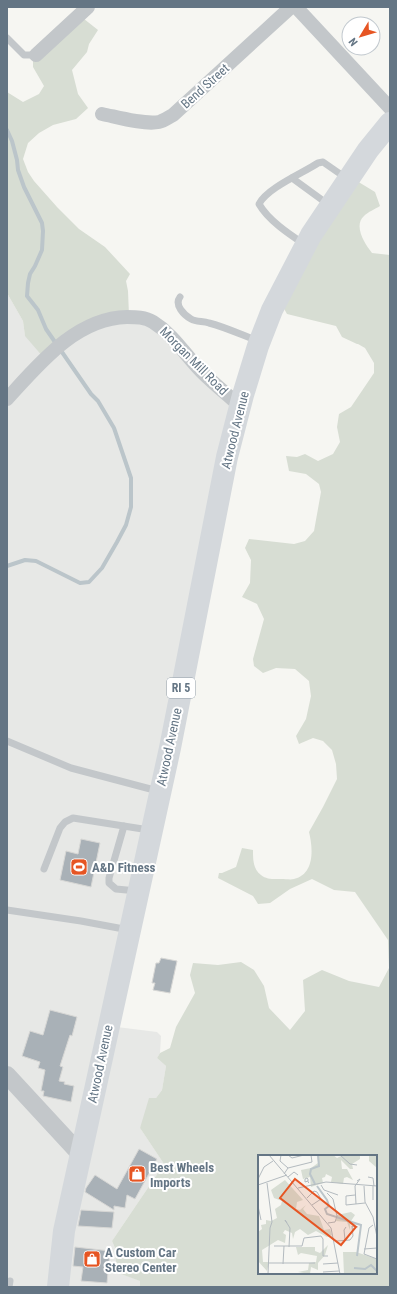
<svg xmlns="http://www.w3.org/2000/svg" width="397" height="1294" viewBox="0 0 397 1294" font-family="'Roboto Condensed',sans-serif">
<rect width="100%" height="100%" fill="#f6f6f2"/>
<path fill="#e7e8e6" d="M7 293 23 321 25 336 75 333 142 318 232 400 109 1026 157 1032 161 1036 160 1053 157 1058 166 1066 162 1090 156 1098 140 1128 164 1164 112 1241 115 1248 114 1255H115L118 1273 141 1281 140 1287H7Z"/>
<g fill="#d7ddd3" fill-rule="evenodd">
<path d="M79 15 98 30 89 44 87 52 72 70 78 94 88 108 76 119 53 125 39 133 28 143 23 159 28 172 34 181 57 207 79 229 105 247 130 274 126 281 128 291 129 315 100 321 44 358 25 336 23 321 7 293V92L23 102 39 94 44 86 33 67V58Z"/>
<path d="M352 178 375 192 380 206C375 209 368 212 364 216 353 226 365 244 372 253L390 255V1287H140V1281L118 1273 115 1255H114L115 1248 112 1241 164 1164 140 1128 149 1098H156L162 1090 166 1066 157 1058 160 1053 170 1048 176 1027 195 993 190 975 193 963 218 965 241 962 254 970 264 986 269 1008 290 1030 305 1011 303 980 322 970 349 981 379 987 389 968 388 940 355 892 334 890 312 879 290 889 270 903 258 904 253 896 218 878 219 873H222L236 867 242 848 253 850C253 859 253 869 261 875 267 880 275 879 282 879 285 879 291 880 294 879 315 874 313 848 309 832L323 807 337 779 336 764 332 750 323 741 313 738 299 744 296 736 306 719 311 696 309 681 295 669 276 668 263 673 254 666 253 659 264 619 257 604 242 597 250 583 251 560 245 548 249 539 294 544 305 541 314 531 321 492 319 484 306 474 289 471 286 456 297 457 305 454 318 461 333 454 340 442 337 427 339 414 351 407 374 373V363L365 348 358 344H357L342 337 336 326 287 314 278 298ZM259 1156H376V1273H259Z"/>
</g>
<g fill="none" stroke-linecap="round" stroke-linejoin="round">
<path stroke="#bbc5ca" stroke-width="4" d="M7 130 12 141 17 160 18 170 24 187 42 223 43 231 42 250 35 266 30 274 28 283 27 296 38 310 46 329 91 394 98 401 114 428 131 478V507L126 525 117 542 102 568 89 582 80 583 36 561 25 560 7 566"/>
</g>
<g fill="#a9b1b7" stroke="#d7d7d5">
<path d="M81 839 100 843 91 887 60 880 66 851 78 854Z"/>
<path d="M161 958 177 961 170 993 153 990 155 983H152L156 963H159Z"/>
<path d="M50 1010 77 1017 72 1036 70 1035 60 1066 63 1067 59 1081 65 1082 64 1084 74 1086 71 1102 43 1096 44 1091H41L45 1070 38 1068 40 1062 22 1056 30 1031 43 1035Z"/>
<path d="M139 1149 157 1159 135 1199 127 1195 125 1208 114 1206V1210L85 1192 86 1188 95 1175 117 1189Z"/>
<path d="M81 1210 114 1212 112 1228 78 1226Z"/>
<path d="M75 1247 110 1251 107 1283 81 1281 83 1267 73 1266Z"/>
</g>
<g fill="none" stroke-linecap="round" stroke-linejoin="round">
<g stroke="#c3c7ca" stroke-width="7">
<path d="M7 38 24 55H36"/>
<path d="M292 178 329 205"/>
<path d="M304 244C289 234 268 220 259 204 267 188 303 173 318 163L323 162 346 178"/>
<path d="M180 297C174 305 184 315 191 319 196 322 203 321 209 323 225 327 242 335 258 341"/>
<path d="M7 741 71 768 158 791"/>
<path d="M124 826 109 878V883L116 889 137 891"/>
<path d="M44 869 60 828 65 822 73 818 149 830"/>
<path d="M7 910 81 921 129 930"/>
<path d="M9 1287 10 1281"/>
</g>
<g stroke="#c3c7ca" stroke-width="14">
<path d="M296 7 390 108"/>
<path d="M36 55 88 7"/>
<path d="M102 114C117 117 144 125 159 122 164 121 169 117 173 115L291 7"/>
<path d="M7 399C39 364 76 318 127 317 136 317 145 317 153 322 174 335 185 355 202 372 214 384 228 395 241 407"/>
</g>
<path stroke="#c3c7ca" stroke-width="18" d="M7 1075 80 1154"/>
<path stroke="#d4d8dc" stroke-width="22" d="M58 1287 64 1231 170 748 227 457 243 395 258 346 272 310 311 235 368 150 390 123"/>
</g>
<defs>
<g id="stadium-square" transform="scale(0.9)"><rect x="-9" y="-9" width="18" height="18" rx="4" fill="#e65523" stroke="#fff"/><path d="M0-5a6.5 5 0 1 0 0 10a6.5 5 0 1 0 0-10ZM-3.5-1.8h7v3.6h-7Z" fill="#fff"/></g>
<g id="shop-square" transform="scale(0.9)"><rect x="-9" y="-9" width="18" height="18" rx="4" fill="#e65523" stroke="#fff"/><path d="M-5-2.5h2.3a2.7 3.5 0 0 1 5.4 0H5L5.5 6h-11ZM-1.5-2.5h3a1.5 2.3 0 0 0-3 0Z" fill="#fff"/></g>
</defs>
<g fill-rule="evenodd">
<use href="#stadium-square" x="79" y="867"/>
<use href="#shop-square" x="137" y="1174"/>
<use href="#shop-square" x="92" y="1259"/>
</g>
<g text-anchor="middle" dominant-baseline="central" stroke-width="4" stroke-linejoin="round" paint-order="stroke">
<rect fill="#fff" stroke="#929ea9" stroke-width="1" x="167" y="678" width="28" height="20" rx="3"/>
<g font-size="12" font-weight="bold" fill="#647584">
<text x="181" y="688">RI 5</text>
</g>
<g font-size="13" fill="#647584" stroke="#fff">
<text transform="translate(205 86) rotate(-42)">Bend Street</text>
<text transform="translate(194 361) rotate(45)">Morgan Mill Road</text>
<text transform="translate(235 430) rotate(-76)">Atwood Avenue</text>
<text transform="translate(169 747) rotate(-78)">Atwood Avenue</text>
<text transform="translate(100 1064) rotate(-78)">Atwood Avenue</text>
</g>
<g font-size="13" font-weight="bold" fill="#647584" stroke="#fff" text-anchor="start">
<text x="92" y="867">A&amp;D Fitness</text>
<text x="150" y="1167">Best Wheels<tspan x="150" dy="15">Imports</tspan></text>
<text x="105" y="1252">A Custom Car<tspan x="105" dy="15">Stereo Center</tspan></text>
</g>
</g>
<g transform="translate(258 1155)">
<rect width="119" height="119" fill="#f6f6f2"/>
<path d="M59 0H75L79 3 85 0H102V4L94 9 95 14H92L83 5 84 14H89L95 25 89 22 86 23 85 29 73 27 74 22 68 19 67 22 64 23 65 28 53 32 52 22 45 24 43 15 53 13 60 8ZM111 0H119V31L118 12 111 6ZM27 25 45 45 39 47 38 54 42 55 48 50 45 54 49 59 61 61 66 75 72 74 74 80 69 82 58 76 50 80 42 74 37 77 35 84 34 78 27 75 25 78 28 80 27 88 20 85 4 95 5 107H11L9 116 0 106V77L4 74 3 70 8 69V65L13 66 19 63 17 54 23 50 24 46 16 43 13 35ZM93 57 97 60 93 66 102 70 92 69V75L89 67 78 66 79 60ZM70 90 67 100 60 108V115L53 112 52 119 40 117 50 115 51 108 58 107 59 101 43 98 40 100 38 92H57V96L62 98ZM85 97H98L119 104V119H86Z" fill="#d7ddd3"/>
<path fill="none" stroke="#bbc5ca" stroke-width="2" d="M57 29 52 19 53 14 61 11 60 0M59 31 69 45 71 51 67 54 69 59 103 70 99 101M96 113 107 114 113 110 119 116"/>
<path fill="none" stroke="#b3babf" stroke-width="1" d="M11 0 73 73 82 119M23 0 22 6 30 13M30 0 34 3 46 0M82 0 92 9 99 10M26 19 30 13 54 7 53 0M30 22 36 17 40 20M110 22 115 23 116 31M0 24 6 12 15 6M50 26 47 27V24L49 23 50 24V27L51 28M9 28 14 67 12 73 10 119M0 30 29 20M63 30 66 35 80 40M97 31 98 49M97 31 102 24 99 26M106 31 107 47 115 62 119 82M115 31V45M40 33 68 27 119 31M69 38 75 44 79 61 77 67 70 68M97 40 88 41V50L107 48M49 43 56 36 59 37 63 44 54 50M0 51 3 65M29 68 27 65 32 73 31 92M115 70 111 73 106 99 119 104M87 85 86 75 88 72M92 85 95 81 94 71 100 72M78 86 92 85M16 91H44L46 83 63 81 65 84V101H70M106 94 119 93M11 108H57M25 109 26 91M65 109 80 108M65 117 81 116"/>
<path fill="#e65523" fill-opacity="0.15" stroke="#e65523" stroke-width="2" d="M37 24 98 72 83 90 22 43Z"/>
<rect width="119" height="119" fill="none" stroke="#647584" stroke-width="2"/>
</g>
<rect width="397" height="1294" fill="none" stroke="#647584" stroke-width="16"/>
<g transform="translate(361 36) rotate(232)"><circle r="19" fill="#ffffff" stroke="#c1c8ce"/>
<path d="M0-3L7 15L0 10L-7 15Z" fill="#e65523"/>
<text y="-6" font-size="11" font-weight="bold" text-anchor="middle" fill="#647584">N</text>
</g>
</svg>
